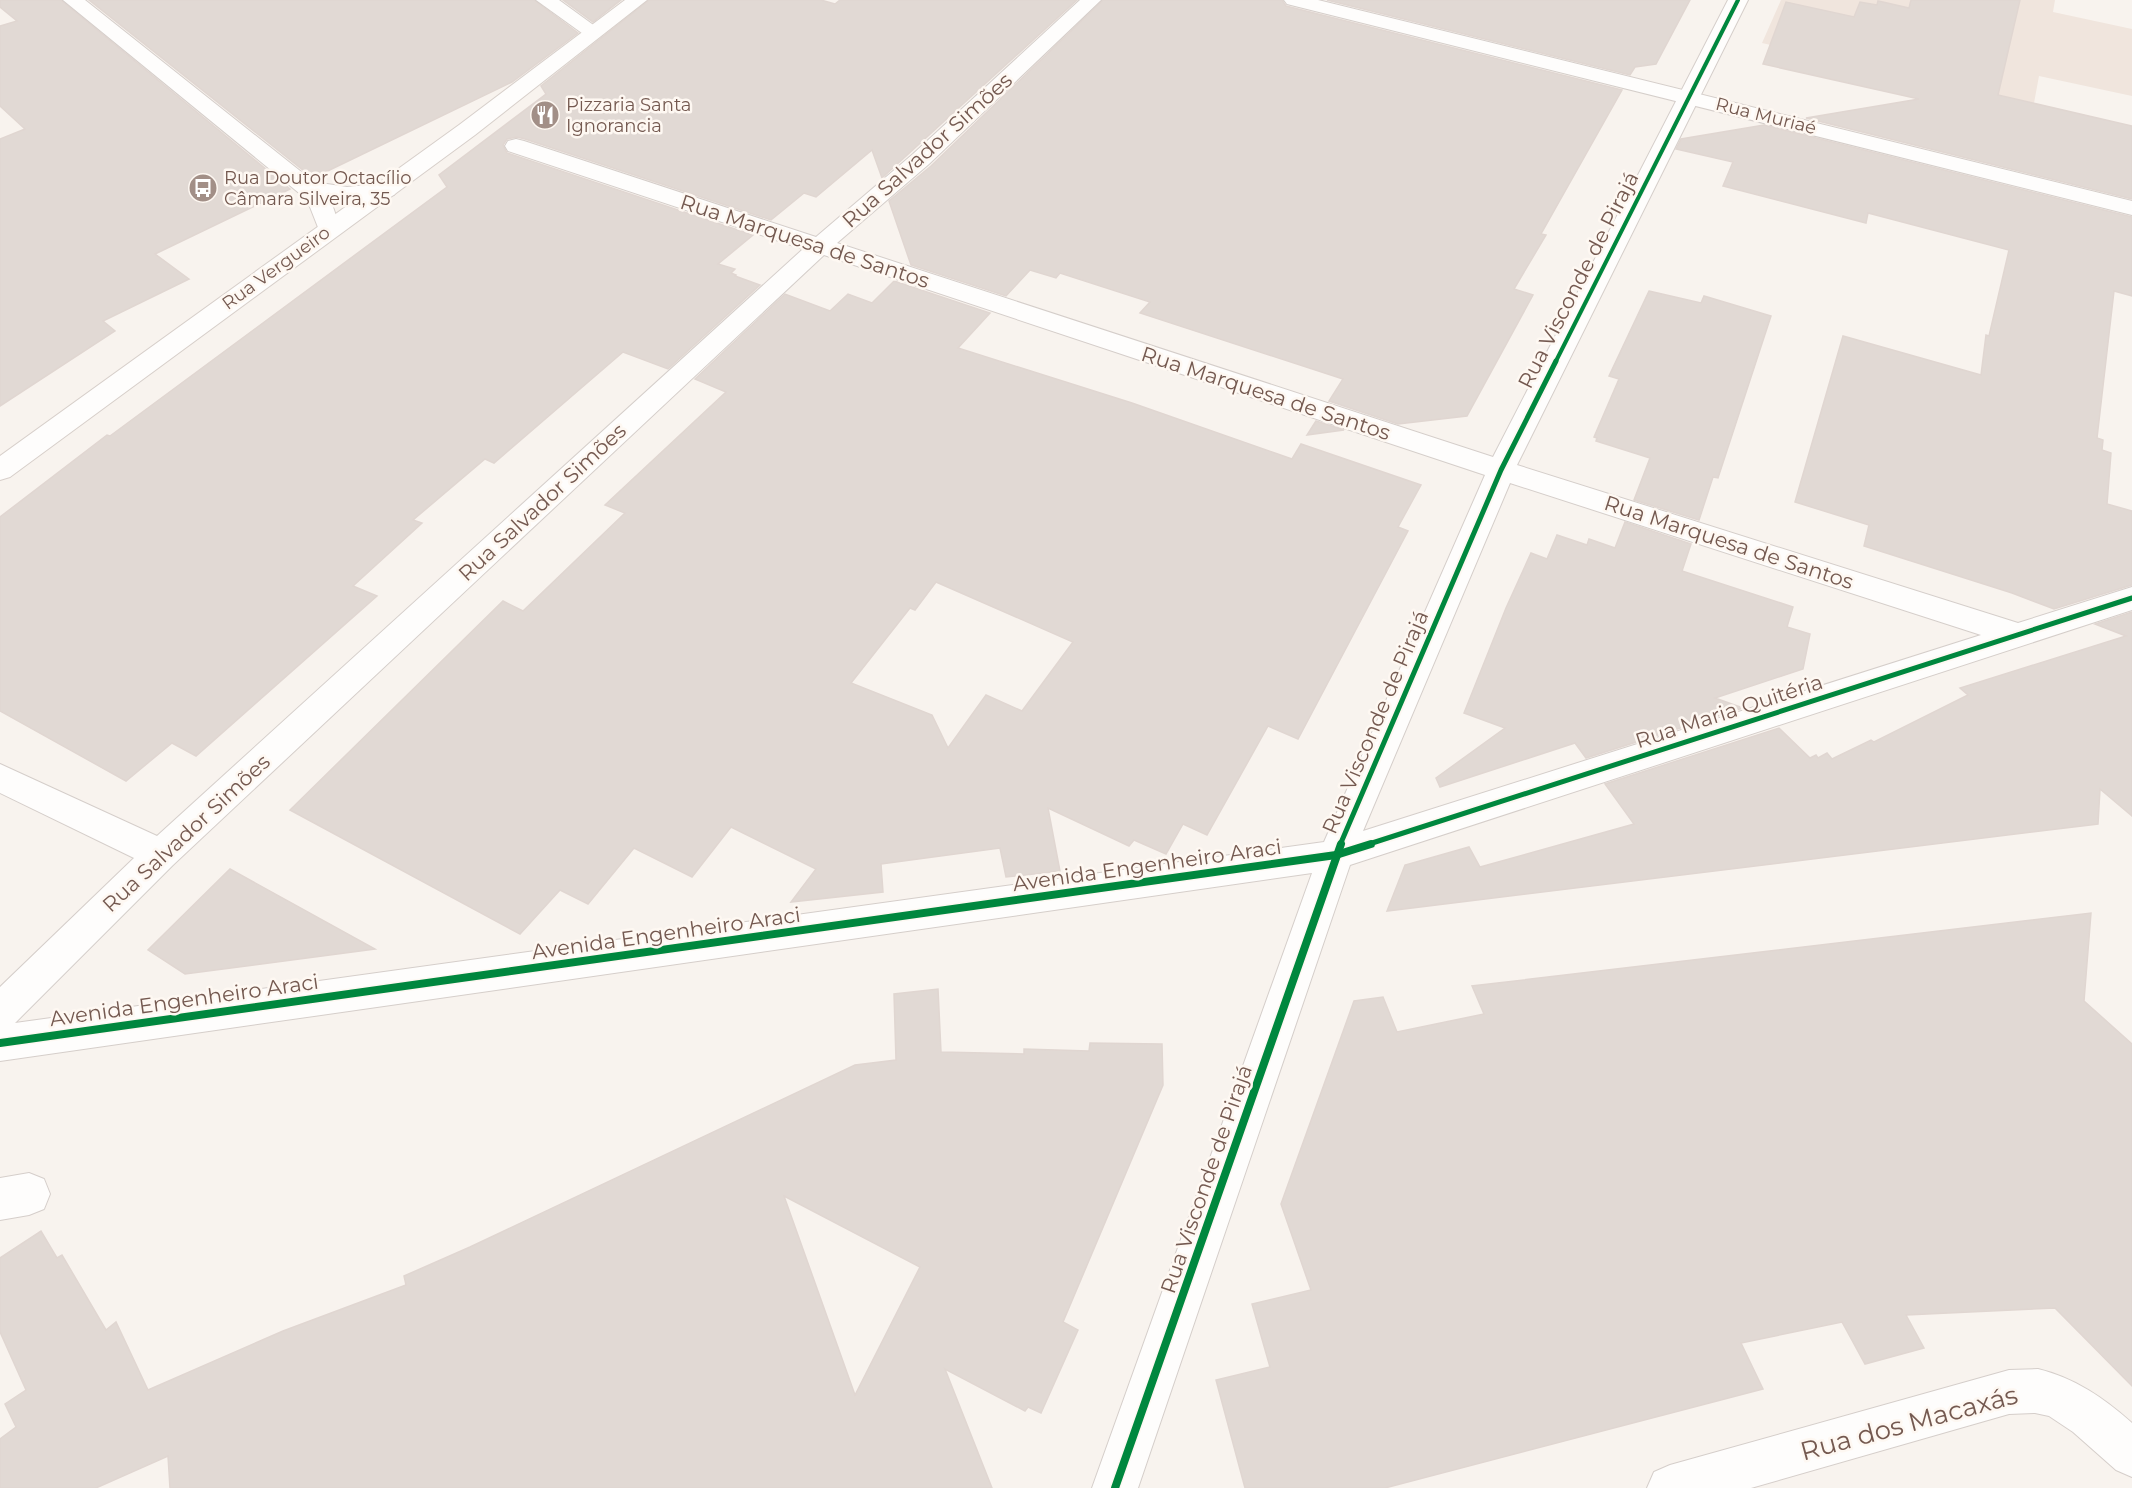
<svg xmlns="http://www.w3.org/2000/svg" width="2132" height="1488" viewBox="0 0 2132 1488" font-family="Montserrat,sans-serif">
<rect width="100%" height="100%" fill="#f8f3ee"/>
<path fill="#f0e5dd" d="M1781 0H2055L2053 12 2132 29V96L2039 76 2034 103 1762 43Z"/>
<g fill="#e1d9d4" stroke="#e0d6d1" stroke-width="1.5" fill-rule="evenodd">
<path d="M0 0H61L290 189 155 254 189 279 103 321 115 331 0 406V139L25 129 0 106V26L17 21 0 7Z"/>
<path d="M89 0H534L578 33 512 82 313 178Z"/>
<path d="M563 0H621L593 22Z"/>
<path d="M649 0H821L835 4 840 0H1077L882 178 872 150 816 197 804 193 771 220 525 139 517 137 507 139 503 145 507 153 753 235 718 264 735 269 731 273 736 275 735 276 760 285 668 369 623 352 494 463 485 459 413 520 422 523 353 586 377 596 196 756 172 743 126 781 0 711V517L107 435 110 436 447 187 439 175 546 94 541 86Z"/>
<path d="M1103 0H1282L1286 6 1622 90 1541 234 1546 235 1514 289 1533 295 1467 416 1398 424 1329 401 1343 379 1140 313 1150 302 1060 273 1056 278 1030 270 1006 296 911 265 889 201 931 166Z"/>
<path d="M1327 0H1690L1656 64 1635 67 1630 75Z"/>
<path d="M1911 0H2020L1998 95 2132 126V199L1806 118 1919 99 1763 64 1786 2 1854 17 1860 2 1877 5 1878 1 1909 8Z"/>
<path d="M1764 125 2132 217V296L2114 291 2097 438 2103 440 2102 450 2111 453 2107 504 2132 511V585L2054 609 2012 593 1864 546 1869 525 1795 502 1843 336 1981 375 1986 335 1989 336 2009 250 1868 213 1866 223 1723 186 1733 162 1676 149 1681 139Z"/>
<path d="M894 281 990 313 958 348 1132 403 1292 459 1301 444 1421 485 1398 527 1408 531 1298 739 1268 726 1207 835 1183 824 1166 854 1134 840 1129 846 1048 808 1060 871 1006 877 1000 848 881 864 883 892 791 902 816 869 731 827 692 877 634 848 588 904 560 890 520 934 290 810 503 601 523 611 625 513 605 505 726 392 695 379 785 294 830 311 848 294 872 303ZM936 582 1073 642 1022 711 986 695 948 748 932 715 851 683 910 608 915 610Z"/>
<path d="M1649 291 1701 303 1704 296 1771 316 1718 478 1713 477 1699 520 1634 500 1650 458 1596 441 1597 438 1594 437 1619 379 1609 376Z"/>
<path d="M1316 421 1344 430 1307 435Z"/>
<path d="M1625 522 1691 544 1682 571 1793 607 1787 627 1810 634 1803 669 1715 698 1743 708 1586 758 1575 743 1440 787 1436 778 1505 728 1464 713 1506 608 1531 553 1547 559 1557 535 1587 545 1589 539 1615 548Z"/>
<path d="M2132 612V816L2100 789 2098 824 1387 911 1405 865 1469 847 1480 867 1634 824 1605 784 1779 728 1810 758 1816 755 1818 758 1827 753 1832 759 1871 740 1874 742 1968 695 1960 688 2126 636 2095 624Z"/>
<path d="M230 869 375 949 185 974 148 950Z"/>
<path d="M2091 913 2084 1001 2132 1044V1386L2055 1308 1906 1315 1924 1348 1865 1364 1842 1322 1741 1343 1763 1389 1385 1488H1245L1216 1380 1270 1367 1252 1304 1311 1290 1281 1204 1354 1001 1383 997 1397 1032 1484 1014 1472 986Z"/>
<path d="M938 989 941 1052 1024 1054V1049L1089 1051 1090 1043 1162 1044 1163 1085 1063 1322 1078 1330 1041 1413 1028 1407 1025 1411 945 1369 992 1488H170L168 1456 96 1488H0V1439L16 1427 5 1404 26 1390 0 1332V1258L41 1231 57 1258 62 1255 106 1330 116 1322 148 1390 283 1331 406 1285 404 1276 470 1247 855 1065 896 1060 894 994ZM784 1196 920 1267 855 1395Z"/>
</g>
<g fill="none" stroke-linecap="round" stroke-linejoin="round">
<g stroke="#d5ceca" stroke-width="2">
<g id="minor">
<path d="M63 0H85L314 182 347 187 386 183 394 185 398 190 394 195C372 200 349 201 326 198L333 207 341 230 337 235 329 237 321 235 310 207 299 193Z"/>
<path d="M536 0H559L603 32 600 36H586Z"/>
<path d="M1080 0H1101L929 164 837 243 1493 457 1728 0H1748L1517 465 2018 623 2132 587V610L1350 865 1138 1488H1092L1312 873 0 1061V987L134 858 0 793V764L157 836 803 249 508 151 505 146 508 141 516 139 524 141 816 237 913 154ZM824 255 1485 475 1324 842 15 1023 173 865ZM1510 483 1981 635 1363 831Z"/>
<path d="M29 1173 44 1179 50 1194 44 1209 29 1215 0 1220V1178Z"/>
<path d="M2038 1369C2075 1378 2104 1398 2132 1423V1477L2116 1470 2073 1432 2049 1416 2035 1413 2009 1414 1751 1488H1647L1654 1472 1670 1465 2009 1370Z"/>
</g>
</g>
<g stroke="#d5ceca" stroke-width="2">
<path id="tertiary" d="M1284 0H1318L2132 201V215L1287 4Z"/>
</g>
<g stroke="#d7cfca" stroke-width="2">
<path id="secondary" d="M625 0H647L475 135 10 477 0 480V456L459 125Z"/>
</g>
<use href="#minor" fill="#fefdfc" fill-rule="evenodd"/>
<use href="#tertiary" fill="#fefdfc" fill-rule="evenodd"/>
<use href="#secondary" fill="#fefdfc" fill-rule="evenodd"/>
<g stroke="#fef8f2" stroke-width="6">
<path id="cycleway-far2" d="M1555 363 1738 0"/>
</g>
<g stroke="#fef8f2" stroke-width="9">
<g id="cycleway-far1">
<path d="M1340 845 1501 470 1556 361"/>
<path d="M1366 845 2132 598"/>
</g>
</g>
<g stroke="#fef8f2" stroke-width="11">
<g id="cycleway">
<path d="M0 1043 1336 855 1371 844"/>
<path d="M1115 1488 1341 844"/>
</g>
</g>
<use href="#cycleway-far2" stroke="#00873e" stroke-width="4"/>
<use href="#cycleway-far1" stroke="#00873e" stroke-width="5"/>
<use href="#cycleway" stroke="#00873e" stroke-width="8"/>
</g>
<defs>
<g id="restaurant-disc" transform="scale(1.5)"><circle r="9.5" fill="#a28f87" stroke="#fef8f2"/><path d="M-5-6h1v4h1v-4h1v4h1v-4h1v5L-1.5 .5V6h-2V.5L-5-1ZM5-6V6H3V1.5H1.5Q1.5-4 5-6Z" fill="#fff"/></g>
<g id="bus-disc" transform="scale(1.5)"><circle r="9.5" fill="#a28f87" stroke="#fef8f2"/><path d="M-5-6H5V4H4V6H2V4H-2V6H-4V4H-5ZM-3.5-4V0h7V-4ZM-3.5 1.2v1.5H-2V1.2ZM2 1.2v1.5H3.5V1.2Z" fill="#fff"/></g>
</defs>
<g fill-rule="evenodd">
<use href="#restaurant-disc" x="545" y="115"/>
<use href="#bus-disc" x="203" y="188"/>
</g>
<g text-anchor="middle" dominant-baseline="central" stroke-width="5" stroke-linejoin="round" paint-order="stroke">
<g font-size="18" fill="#745950" stroke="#fef8f2" text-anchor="start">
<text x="566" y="105">Pizzaria Santa<tspan x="566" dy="21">Ignorancia</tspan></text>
<text x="224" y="178">Rua Doutor Octacílio<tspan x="224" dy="21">Câmara Silveira, 35</tspan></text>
</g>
<g font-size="18" fill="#745950" stroke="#fef8f2">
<text transform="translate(1766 116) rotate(14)">Rua Muriaé</text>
<text transform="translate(276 268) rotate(-36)">Rua Vergueiro</text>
</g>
<g font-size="21" fill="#745950" stroke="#fef8f2">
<text transform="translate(927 150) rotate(-42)">Rua Salvador Simões</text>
<text transform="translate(805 241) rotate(18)">Rua Marquesa de Santos</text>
<text transform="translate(1578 280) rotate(-63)">Rua Visconde de Pirajá</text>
<text transform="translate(1266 393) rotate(18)">Rua Marquesa de Santos</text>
<text transform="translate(542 502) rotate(-43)">Rua Salvador Simões</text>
<text transform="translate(1729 542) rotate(18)">Rua Marquesa de Santos</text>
<text transform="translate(1729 711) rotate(-18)">Rua Maria Quitéria</text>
<text transform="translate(1375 722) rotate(-67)">Rua Visconde de Pirajá</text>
<text transform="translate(186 833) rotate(-43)">Rua Salvador Simões</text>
<text transform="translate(1147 865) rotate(-8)">Avenida Engenheiro Araci</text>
<text transform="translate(666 933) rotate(-8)">Avenida Engenheiro Araci</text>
<text transform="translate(184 1000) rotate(-8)">Avenida Engenheiro Araci</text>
<text transform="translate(1206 1179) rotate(-71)">Rua Visconde de Pirajá</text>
</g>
<g font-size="26" fill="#745950" stroke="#fef8f2">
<text transform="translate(1909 1423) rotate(-15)">Rua dos Macaxás</text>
</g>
</g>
</svg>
